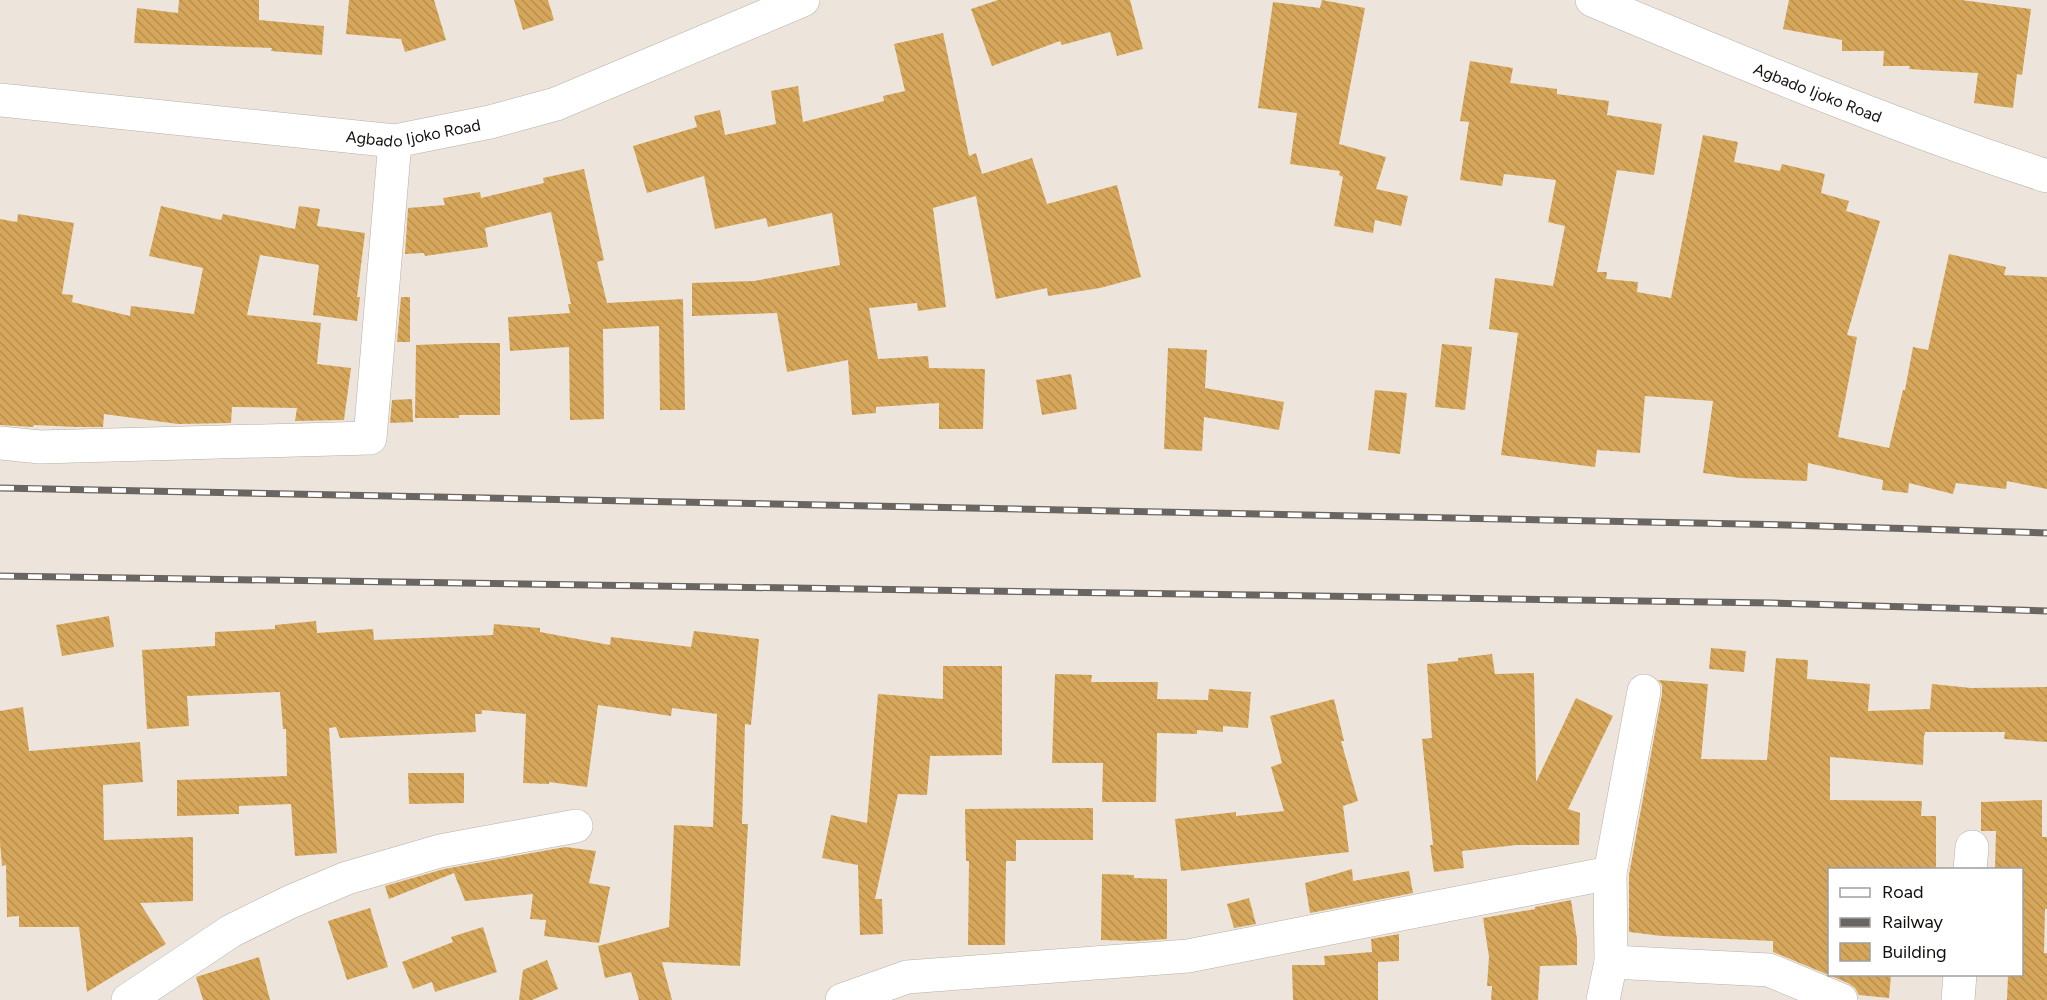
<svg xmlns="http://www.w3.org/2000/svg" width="2047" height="1000" viewBox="0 0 2047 1000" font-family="Figtree,sans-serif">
<defs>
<pattern id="building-back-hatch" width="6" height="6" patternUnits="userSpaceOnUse" patternTransform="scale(1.5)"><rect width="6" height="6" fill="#d6a75b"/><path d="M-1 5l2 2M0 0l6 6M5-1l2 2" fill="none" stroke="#b78f4e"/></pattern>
</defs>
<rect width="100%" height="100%" fill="#ede5dc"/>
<g fill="url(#building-back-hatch)">
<path d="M179 0H259V20L324 26 322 55 271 51 272 48 134 43 137 8 178 13Z"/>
<path d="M349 0H434L446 40 405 52 401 39 346 34Z"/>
<path d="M514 0H548L554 20 523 30Z"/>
<path d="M998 0H1130L1143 49 1117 56 1110 32 1062 45 1060 41 992 66 971 9Z"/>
<path d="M1322 0 1365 8 1339 144 1386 157 1376 189 1408 196 1401 226 1375 220 1373 233 1334 226 1343 177 1339 175 1340 171 1290 164 1297 113 1258 108 1273 2 1320 8Z"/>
<path d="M1789 0H1961L2031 9 2022 75 2017 74 2013 108 1974 103 1978 73 1909 69 1910 66H1883L1884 51H1842V40L1783 29Z"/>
<path d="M943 33 969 156 976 153 982 174 1032 158 1047 204 1117 185 1141 277 1100 288 1048 296 1047 288 996 299 976 196 933 208 946 307 918 311 917 303 869 308 878 359 928 356 929 368 985 369 983 429H939V403L876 407V413L852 415 848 360 787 372 777 313 692 316V283L754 281 840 265 832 213 768 227 766 218 715 229 704 176 647 193 633 146 697 127 694 116 720 110 725 135 776 124 771 91 798 86 803 122 884 101 883 96 905 91 894 44Z"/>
<path d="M1470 61 1513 68 1510 83 1557 89V94L1609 101 1607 115 1662 124 1654 175 1617 170 1597 272H1607L1606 279 1638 282 1637 292 1671 298 1703 135 1738 142 1734 162 1780 171 1782 164 1825 174 1821 193 1849 201 1846 211 1880 221 1847 335 1857 337 1838 437 1889 448 1903 390H1905L1913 347 1928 350 1949 254 2006 267 2004 275 2047 277V489L2007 481 2006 489 1956 483 1953 494 1909 483 1908 493 1882 490 1883 480 1808 463 1807 481 1740 478 1703 473 1713 401 1645 396 1640 453 1597 450 1595 467 1501 455 1518 333 1489 329 1495 278 1553 286 1565 226 1548 222 1556 180 1504 174 1502 186 1460 180 1469 122 1460 121Z"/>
<path d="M584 169 604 260 597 262 607 303 683 299 685 410H660L659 326 603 329 604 419 570 420 569 347 510 351 508 317 570 313 568 304H571L551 212 485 228 488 247 425 256 424 253 405 254 408 208 445 205 443 198 480 192 481 198 544 183 543 178Z"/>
<path d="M161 206 221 220 223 214 295 229 299 206 320 209 317 226 365 233 357 297H360L357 321 313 315 319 265 260 255 247 315 321 323 317 364 351 368 344 420 295 421 297 408 232 407 231 423 178 424 104 414 103 427H75L34 425 33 427 0 425V219L17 222 18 214 74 223 62 294 73 295 72 302 130 316 131 306 194 314 203 268 149 256Z"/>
<path d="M401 297H410V342H397Z"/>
<path d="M466 343H500V415H459V418H415L416 345Z"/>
<path d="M1442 344 1472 347 1465 410 1435 407Z"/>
<path d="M1168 348 1207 350 1205 388 1284 402 1279 430 1204 417 1202 451 1164 449Z"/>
<path d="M1071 374 1077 409 1042 415 1036 380Z"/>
<path d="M1375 390 1407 393 1400 454 1368 450Z"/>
<path d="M412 399 413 422 390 423 392 400Z"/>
<path d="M109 616 114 647 62 656 56 625Z"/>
<path d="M316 621 317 633 373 629 374 640 493 635 494 624 540 628V632L610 645 611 637 691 647 694 631 759 639 751 725 745 724 742 824H748L740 966 662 962 672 1000H639L631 972 605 978 598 946 669 927 674 825 713 827 717 714 672 708 671 716 598 705 587 787 549 782V784L523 783 526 714 482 710V714H475L476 732 340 738 336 727 329 728 337 853 295 856 291 804 239 806V814L177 816V780L287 776 286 729H283L280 692 187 696 189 726 147 729 142 650 215 646V632L275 629V625Z"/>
<path d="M1711 648 1746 651 1744 672 1709 669Z"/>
<path d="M1492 654 1495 674 1534 673 1536 782 1576 698 1613 716 1568 809 1580 813 1579 845H1517L1462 851 1464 868 1434 872 1430 845H1433L1422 739 1432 738 1427 664 1458 661V658Z"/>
<path d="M1776 658 1808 660 1807 679 1870 684 1868 711 1930 709 1932 684 1971 688 2047 687V742L2004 739 2005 732H1925V735H1924L1923 765 1830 757V800L1922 801 1921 816H1936V870H1830V975H1891L1889 998 1859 995 1855 988 1848 983 1773 952V941L1662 936 1629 932V875L1662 694V685L1658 680 1708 684 1701 759 1767 760Z"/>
<path d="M943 666H1002V755L930 756 927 795 898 794 875 899H882L883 934 860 935 858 865 822 858 831 815 867 823 878 694 943 699Z"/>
<path d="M1055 674 1092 675 1091 682H1158L1157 699 1208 700 1209 689 1251 692 1248 728 1223 726V732L1197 730V734L1157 733 1156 802H1102L1103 763H1052Z"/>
<path d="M1334 699 1344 741H1341L1358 801 1343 806 1349 852 1181 871 1175 819 1236 812V816L1284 811 1271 767 1282 763 1270 716Z"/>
<path d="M23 707 29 751 140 742 143 782 103 785 104 840 193 837V901L140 903 166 944 87 992 79 927H19V916L7 917 6 865 2 866 0 842V711Z"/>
<path d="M408 773H464V803L409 804Z"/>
<path d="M2042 800V837H2047V909H2045L2044 953H2047V1000H2007L2008 975H2022V869L1995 868 1996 831H1981V802Z"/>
<path d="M1093 808V840H1016V861H1006L1005 945H968L969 861H966L965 809Z"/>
<path d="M565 847 596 851 589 883 610 887 599 943 544 936 546 920 530 919 533 894 465 901 454 873 389 899 385 886 444 869Z"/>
<path d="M1352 869 1353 881 1409 871 1413 893 1310 913 1305 883Z"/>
<path d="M1102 874 1134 875V878L1167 879V939L1137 941 1101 940Z"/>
<path d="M1249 898 1256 924 1234 928 1227 904Z"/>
<path d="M1571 900 1577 939V965L1540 966 1538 1000H1491L1492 986H1487L1489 957 1483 918 1535 909V907Z"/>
<path d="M370 908 388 967 347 980 328 921Z"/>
<path d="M483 927 497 972 435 992 432 982 413 989 402 962 453 942 451 937Z"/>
<path d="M1399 934V961L1378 962V1000H1293L1292 965H1325L1324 956 1372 952 1371 939Z"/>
<path d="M259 957 270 1000H203L196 977Z"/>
<path d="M547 960 558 989 532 1000H519L523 970Z"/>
</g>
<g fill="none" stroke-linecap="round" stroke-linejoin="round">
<g stroke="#b6afa7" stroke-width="34">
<g id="minor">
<path id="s1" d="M1592 0C1742 63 1893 126 2047 176"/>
<path id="s2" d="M0 100 395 141 490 122 556 104 803 0"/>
<path d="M0 443 40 447 370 438 395 141"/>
<path d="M1970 870 1972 847"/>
<path d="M1611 962 1769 970 1841 1000"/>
<path d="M128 1000 231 931 290 902 347 878 440 851 576 826"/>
<path d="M842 1000 907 977 1188 956 1610 873"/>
<path d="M1603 1000 1611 962 1610 873 1644 691"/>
<path d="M1958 1000 1960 974"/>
</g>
</g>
<use href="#minor" stroke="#fff" stroke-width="33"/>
<g stroke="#6a6560" stroke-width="7">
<g id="rail">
<path d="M0 488 1787 525 2047 533"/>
<path d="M0 576 1773 603 2047 611"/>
</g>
</g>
<use href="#rail" stroke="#fff" stroke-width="4.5" stroke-dasharray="14" stroke-linecap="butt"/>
</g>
<g text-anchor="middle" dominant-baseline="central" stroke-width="4.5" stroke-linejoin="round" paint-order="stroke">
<g font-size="16" fill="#120f0d" stroke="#fff">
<text stroke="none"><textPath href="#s1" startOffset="244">Agbado Ijoko Road</textPath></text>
<text stroke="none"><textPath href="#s2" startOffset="416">Agbado Ijoko Road</textPath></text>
</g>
</g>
<rect x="1828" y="868" width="195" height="108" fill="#ffffff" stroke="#a09f9e" stroke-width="1.5"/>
<rect x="1840" y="888" width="30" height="9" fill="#ffffff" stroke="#a09f9e" stroke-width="1.5"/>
<text x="1882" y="898" font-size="18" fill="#120f0d">Road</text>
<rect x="1840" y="918" width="30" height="9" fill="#6a6560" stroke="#a09f9e" stroke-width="1.5"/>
<text x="1882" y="928" font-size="18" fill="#120f0d">Railway</text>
<rect x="1840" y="943" width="30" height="18" fill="url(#building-back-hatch)" stroke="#a09f9e" stroke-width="1.5"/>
<text x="1882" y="958" font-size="18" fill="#120f0d">Building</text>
</svg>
